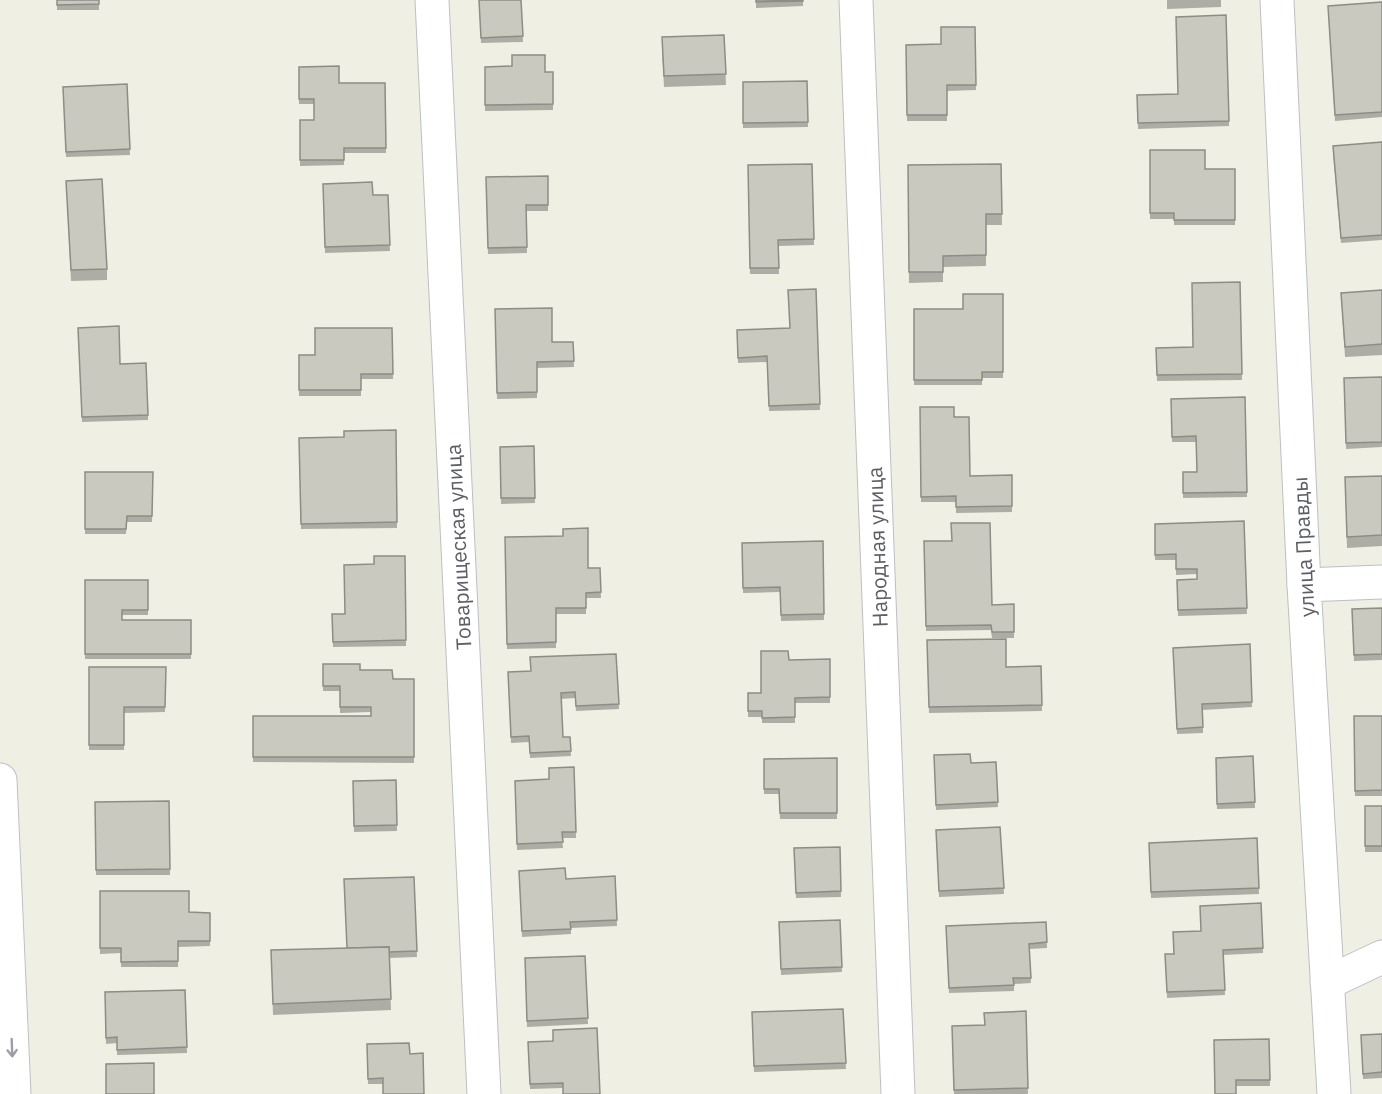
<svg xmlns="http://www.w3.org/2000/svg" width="1382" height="1094" viewBox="0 0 1382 1094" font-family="'IBM Plex Sans',sans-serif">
<rect width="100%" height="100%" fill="#efefe3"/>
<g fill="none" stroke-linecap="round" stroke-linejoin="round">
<g stroke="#bdbfc6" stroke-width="35">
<g id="street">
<path d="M432 0 484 1094"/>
<path d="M856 0 898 1094"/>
<path d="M1277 0 1304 585 1334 1094"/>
<path d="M1304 585 1382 582"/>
<path d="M1327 983 1382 957"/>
</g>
</g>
<g stroke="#bec0c8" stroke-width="35">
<path id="secondary" d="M0 780 14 1094"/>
</g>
<use href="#street" stroke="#fff" stroke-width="33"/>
<use href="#secondary" stroke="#fff" stroke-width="33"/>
</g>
<g fill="#aeada5">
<rect x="57" y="0" width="42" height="10"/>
<path d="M479 0H521L523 42 481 43Z"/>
<path d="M756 0H803V6L756 8Z"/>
<path d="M1167 0H1221V7L1167 9Z"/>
<path d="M1382 2V117L1335 121 1328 11Z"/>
<path d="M1226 15 1229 126 1138 129 1137 95 1178 94Z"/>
<path d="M975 27 976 90 947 91V121H907L906 45 941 44Z"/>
<path d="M724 35 726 85 664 87 662 48Z"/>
<path d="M299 67 339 83H385L386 153H344V165L300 166V120H314V104H299Z"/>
<path d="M485 67 545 72H553V110L485 111Z"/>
<path d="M807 81 808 127 743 128V82Z"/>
<path d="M127 84 130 155 66 157 63 87Z"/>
<path d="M1382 142V240L1341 243 1333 152Z"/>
<path d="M1150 150 1205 169H1235V225H1174V219H1150Z"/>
<path d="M812 164 814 245 778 246 779 274H750L748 165Z"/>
<path d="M1001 164 1002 225H986V266L943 267V282L909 283 908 165Z"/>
<path d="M548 176V211H526L527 253 488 254 486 177Z"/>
<path d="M66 181 107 269V280L71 281Z"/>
<path d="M323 184 373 195H388L390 251 325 253Z"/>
<path d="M1240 282 1242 380 1157 381 1156 348 1193 347Z"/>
<path d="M816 289 820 410 769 411 767 362 738 363 737 330 790 328Z"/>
<path d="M1382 290V355L1345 357 1341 293Z"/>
<path d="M1003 294V378H982V385H914V309H963Z"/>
<path d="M495 309 552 342H573L574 367 537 368V398L497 399Z"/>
<path d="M78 328 120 364 148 415V420L82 422Z"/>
<path d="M392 328 393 379H361V396H299V355H315Z"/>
<path d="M1382 377V447L1346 449 1344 378Z"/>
<path d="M1245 397 1247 497 1183 498V472H1197L1196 442H1172L1171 399Z"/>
<path d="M920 407 954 417 970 476 1012 475V512L956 513V502H921Z"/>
<path d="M396 430 397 528 301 529 299 438 344 437Z"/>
<path d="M534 446 535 503 501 504 500 447Z"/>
<path d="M85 472H153L152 522H127L126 534H85Z"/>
<path d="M1382 476V546L1347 548 1345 477Z"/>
<path d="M1244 521 1247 614 1178 616 1177 580 1197 579V574L1176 575V560H1155V524Z"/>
<path d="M505 537 588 568H600L601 598H586V614H556V648L507 649Z"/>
<path d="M823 541 824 620 781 621 780 592 743 593 742 543Z"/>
<path d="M924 541 992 605 1014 604V638H992L991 630 926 631Z"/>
<path d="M405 556 406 646 333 647 332 614H345L374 564Z"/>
<path d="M85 580H148V615H122V620H191V659H85Z"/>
<path d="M1382 608V660L1354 661 1352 609Z"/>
<path d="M927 640 1006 667 1041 666 1042 711 929 713Z"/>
<path d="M1250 644 1252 707 1203 710V733L1177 734 1173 648Z"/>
<path d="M616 654 619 709 576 711 575 698 561 699 563 737H570L571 756 530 758 529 742 511 743 508 672 531 671Z"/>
<path d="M830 659V703H795V723H762V717H748V699L761 693 789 660Z"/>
<path d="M323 664 360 670 393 679H414V763L253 762V716H371V712L340 713V691H323Z"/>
<path d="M89 667H166L165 712 124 713V750H89Z"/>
<path d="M1354 716H1382V796H1355Z"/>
<path d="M934 755 971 763 996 762 998 807 936 810Z"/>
<path d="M1253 756 1255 808 1217 809 1216 758Z"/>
<path d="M837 758V819H780L779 794H764V759Z"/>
<path d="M574 767 576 838H562L563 848 517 850 515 781 549 779Z"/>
<path d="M396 780 397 831 354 832 353 781Z"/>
<path d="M169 801 170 875H96L95 802Z"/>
<rect x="1365" y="806" width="17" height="46"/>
<path d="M1000 827 1004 894 939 897 936 830Z"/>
<path d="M1257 838 1259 894 1151 898 1149 843Z"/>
<path d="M840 847 841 897 796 898 794 848Z"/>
<path d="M519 871 566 879 615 876 617 926 571 928V934L522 937Z"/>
<path d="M414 877 417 957 389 958 391 1010 273 1015 271 950 346 948Z"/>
<path d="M100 891 189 912 210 913V946L178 947V967H121V953L100 954Z"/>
<path d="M1261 903 1263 953 1223 955 1225 995 1167 998 1165 954H1174L1200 931Z"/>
<path d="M840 920 842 972 781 975 779 922Z"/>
<path d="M1046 922 1047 948 1029 949 1031 983 1014 984V991L949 993 946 926Z"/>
<path d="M585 956 588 1024 527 1027 525 958Z"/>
<path d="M185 990 187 1053 117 1055V1043L106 1044 105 992Z"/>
<path d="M843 1009 846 1069 754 1072 752 1012Z"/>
<path d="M1026 1011 1028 1094H954L952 1026 985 1025Z"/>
<path d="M597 1028 563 1088 530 1089 528 1042 553 1041Z"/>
<path d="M1382 1034V1078L1363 1079 1361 1035Z"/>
<path d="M1269 1039 1270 1086H1236L1215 1094Z"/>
<path d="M409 1043 383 1084H368L367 1044Z"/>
</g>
<g fill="#cac9c0" stroke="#8d8d86" stroke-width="1.5">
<path d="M57 0H99V4L57 5Z"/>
<path d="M479 0H521L523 36 481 38Z"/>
<path d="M756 0H803V1L756 2Z"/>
<path d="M1382 2V112L1335 115 1328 6Z"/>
<path d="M1226 15 1229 121 1138 123 1137 95 1178 94 1176 17Z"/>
<path d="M941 27H975L976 85H947V115H907L906 45 941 44Z"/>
<path d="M724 35 726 74 664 76 662 37Z"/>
<path d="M512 55H545V72H553V104L485 105V67L512 66Z"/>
<path d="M339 66V83H385L386 148H344V160H300V120H314V99H299V67Z"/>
<path d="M807 81 808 122 743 123V82Z"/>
<path d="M127 84 130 149 66 152 63 87Z"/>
<path d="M1382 142V235L1341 238 1333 146Z"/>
<path d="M1150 150H1205V169H1235V220H1174V213H1150Z"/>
<path d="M812 164 814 239 778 240 779 268H750L748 165Z"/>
<path d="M1001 164 1002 214H986V255L943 256V272H909L908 165Z"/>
<path d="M548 176V205H526L527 247 488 248 486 177Z"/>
<path d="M102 179 107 269 71 270 66 181Z"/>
<path d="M372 182 373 195H388L390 245 325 247 323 184Z"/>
<path d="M1240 282 1242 374 1157 375 1156 348 1193 347 1192 283Z"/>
<path d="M816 289 820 404 769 406 767 356 738 358 737 330 790 328 788 290Z"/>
<path d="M1382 290V344L1345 347 1341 293Z"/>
<path d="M963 294H1003V372H982V380H914V309H963Z"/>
<path d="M552 308V342H573L574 361 537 362V392L497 393 495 309Z"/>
<path d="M119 326 120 364 146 363 148 415 82 417 78 328Z"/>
<path d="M315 328H392L393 374H361V390H299V355H315Z"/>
<path d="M1382 377V442L1346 443 1344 378Z"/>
<path d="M1245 397 1247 492 1183 493V472H1197L1196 436 1172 437 1171 399Z"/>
<path d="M920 407H954V417H969L970 476 1012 475V506L956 507V496L921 497Z"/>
<path d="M396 430 397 522 301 524 299 438 344 437V431Z"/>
<path d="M534 446 535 498H501L500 447Z"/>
<path d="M85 472H153L152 516H127L126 529H85Z"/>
<path d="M1382 476V535L1347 537 1345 477Z"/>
<path d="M1244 521 1247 608 1178 610 1177 580 1197 579V569H1176V554L1155 555V524Z"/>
<path d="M951 523H990L992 605 1014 604V632H992L991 625 926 626 924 541H952Z"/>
<path d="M588 528V568H600L601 592 586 593V608H556V642L507 644 505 537 563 536V529Z"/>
<path d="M823 541 824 614 781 615 780 587 743 588 742 543Z"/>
<path d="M374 556H405L406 640 333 642 332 614H345L344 565 374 564Z"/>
<path d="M85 580H148V610H122V620H191V654H85Z"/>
<path d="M1382 608V654L1354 655 1352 609Z"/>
<path d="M1006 639V667L1041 666 1042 705 929 707 927 640Z"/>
<path d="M1250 644 1252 702 1202 704 1203 727 1177 729 1173 648Z"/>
<path d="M761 651H788L789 660 830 659V697L795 698V717L762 718V711H748V693H761Z"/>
<path d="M616 654 619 704 576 706 575 692 561 693 563 737H570L571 751 530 753 529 736 511 737 508 672 531 671 530 657Z"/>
<path d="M323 664H360V670H392L393 679H414V757H253V716H371V707H340V686H323Z"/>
<path d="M89 667H166L165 707H124V745H89Z"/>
<path d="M1354 716H1382V790L1355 791Z"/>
<path d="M970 754 971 763 996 762 998 802 936 805 934 755Z"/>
<path d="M1253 756 1255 802 1217 804 1216 758Z"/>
<path d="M837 758V813H780L779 789H764V759Z"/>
<path d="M574 767 576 832H562L563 842 517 844 515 781 549 779V768Z"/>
<path d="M396 780 397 825 354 826 353 781Z"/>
<path d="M169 801 170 869 96 870 95 802Z"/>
<rect x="1365" y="806" width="17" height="40"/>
<path d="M1000 827 1004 888 939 891 936 830Z"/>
<path d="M1257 838 1259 888 1151 892 1149 843Z"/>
<path d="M840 847 841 891 796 893 794 848Z"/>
<path d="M565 868 566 879 615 876 617 920 570 922 571 929 522 931 519 871Z"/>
<path d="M414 877 417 951 389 952V947L347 948 344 879Z"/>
<path d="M100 891H189V912L210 913V941H178V961L121 962V948H100Z"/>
<path d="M1261 903 1263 948 1223 950 1225 990 1167 992 1165 954H1174L1173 932 1201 931 1200 906Z"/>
<path d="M840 920 842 967 781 969 779 922Z"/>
<path d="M1046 922 1047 942 1029 944 1031 978H1013L1014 985 949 988 946 926Z"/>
<path d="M389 947 391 999 273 1004 271 950Z"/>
<path d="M585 956 588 1018 527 1021 525 958Z"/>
<path d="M185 990 187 1047 117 1050V1037L106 1038 105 992Z"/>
<path d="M843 1009 846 1063 754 1066 752 1012Z"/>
<path d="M1026 1011 1028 1088 954 1090 952 1026 985 1025 984 1013Z"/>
<path d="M597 1028 600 1094H563V1083L530 1084 528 1042 553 1041V1030Z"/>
<path d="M1382 1034V1072L1363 1074 1361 1035Z"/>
<path d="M1269 1039 1270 1080H1236V1094H1215L1214 1040Z"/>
<path d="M409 1043 410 1054 423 1053 424 1094H383V1078L368 1079 367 1044Z"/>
<path d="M154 1063V1094H106V1064Z"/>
</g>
<defs><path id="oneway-shaft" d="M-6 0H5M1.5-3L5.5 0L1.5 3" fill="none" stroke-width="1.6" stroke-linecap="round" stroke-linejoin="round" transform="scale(1.5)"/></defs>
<use stroke="#9d9ea3" href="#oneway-shaft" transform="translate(12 1048) rotate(88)"/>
<g text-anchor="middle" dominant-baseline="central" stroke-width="6" stroke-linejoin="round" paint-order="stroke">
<g font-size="21" fill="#5b5e65" stroke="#fff">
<text transform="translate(458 547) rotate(-93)">Товарищеская улица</text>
<text transform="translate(877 547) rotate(-92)">Народная улица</text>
<text transform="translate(1303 547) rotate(-93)">улица Правды</text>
</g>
</g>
</svg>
